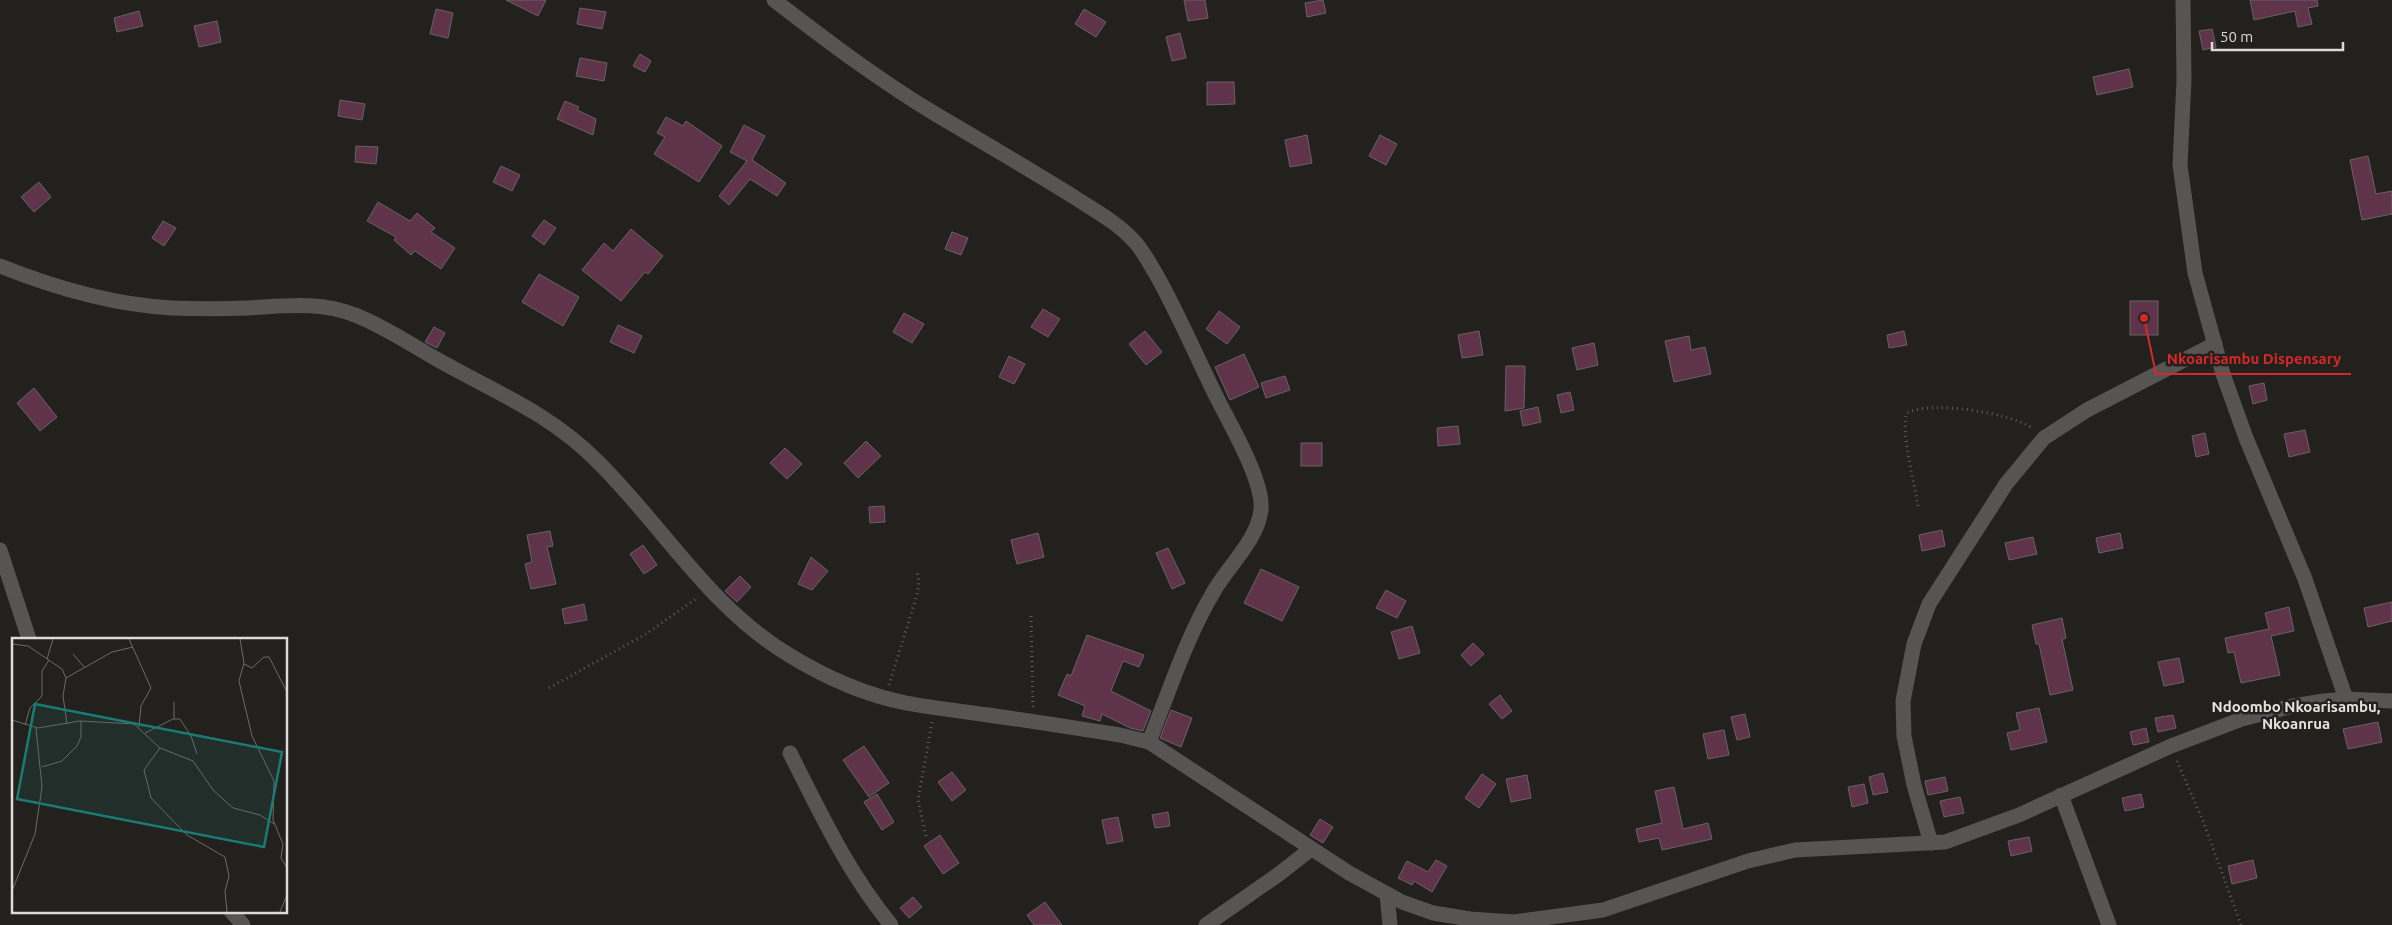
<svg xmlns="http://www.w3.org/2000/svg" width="2392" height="925" viewBox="0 0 2392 925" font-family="Ubuntu,sans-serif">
<rect width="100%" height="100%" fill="#23211d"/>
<g fill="#5f344a" stroke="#686265">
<path d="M506 0H546L538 16Z"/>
<path d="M1184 0H1205L1208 18 1188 21Z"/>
<path d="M1323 0 1326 13 1307 17 1305 3Z"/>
<path d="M2250 0H2317L2318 6 2308 8 2312 24 2298 27 2295 11 2254 20Z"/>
<path d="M580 8 606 12 602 29 577 24Z"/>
<path d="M436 9 453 13 448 38 430 34Z"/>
<path d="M1084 9 1106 22 1096 37 1075 24Z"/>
<path d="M139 11 143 26 117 32 114 18Z"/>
<path d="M217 21 221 42 199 47 194 26Z"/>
<path d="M2212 29 2216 47 2203 50 2199 31Z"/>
<path d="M1180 33 1186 58 1172 61 1166 37Z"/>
<path d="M640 54 651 61 645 72 633 66Z"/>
<path d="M580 58 607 63 604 81 576 76Z"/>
<path d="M2129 69 2133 87 2097 95 2093 77Z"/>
<path d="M1207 82H1234L1235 104 1207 105Z"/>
<path d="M340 100 365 104 362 120 338 116Z"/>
<path d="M565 101 579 107 577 110 596 119 593 135 557 119Z"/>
<path d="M666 117 683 126 686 121 722 146 699 182 654 154 665 137 657 133Z"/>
<path d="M744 125 765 136 752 160 786 183 777 196 750 179 729 205 719 196 747 161 730 152Z"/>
<path d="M1307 135 1312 163 1290 167 1285 140Z"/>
<path d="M1380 135 1397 144 1386 165 1369 156Z"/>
<path d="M356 146 378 147 376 164 355 162Z"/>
<path d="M2368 156 2376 194 2392 191V214L2362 220 2350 160Z"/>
<path d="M501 166 520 175 512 191 493 182Z"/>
<path d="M39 182 51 197 34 212 21 197Z"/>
<path d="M378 202 410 221 417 213 435 228 431 232 455 248 441 269 415 251 411 255 394 240 396 237 367 221Z"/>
<path d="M544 220 556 228 544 245 532 236Z"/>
<path d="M163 221 176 228 164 246 152 238Z"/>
<path d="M631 229 663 256 648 274 645 272 621 301 582 270 604 243 613 251Z"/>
<path d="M952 232 968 238 961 255 945 249Z"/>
<path d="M539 274 579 297 563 326 522 302Z"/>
<rect x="2130" y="301" width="28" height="34"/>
<path d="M1043 309 1060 319 1048 337 1031 327Z"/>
<path d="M1219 311 1240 327 1227 344 1206 329Z"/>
<path d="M904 313 924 324 912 343 893 332Z"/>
<path d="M618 325 642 336 634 353 610 342Z"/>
<path d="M434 327 445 333 437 348 425 342Z"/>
<path d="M1145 331 1162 352 1146 365 1129 344Z"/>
<path d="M1479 331 1483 355 1462 358 1458 335Z"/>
<path d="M1904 331 1907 345 1889 348 1887 335Z"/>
<path d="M1689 336 1691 350 1705 347 1711 374 1674 382 1665 341Z"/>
<path d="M1594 343 1598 365 1577 370 1572 348Z"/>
<path d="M1244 354 1259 387 1230 400 1215 367Z"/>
<path d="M1009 356 1025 364 1014 384 999 377Z"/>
<path d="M1506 366H1525L1524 408 1505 411Z"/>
<path d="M1285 376 1290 390 1266 398 1261 383Z"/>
<path d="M2264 383 2267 400 2253 404 2249 386Z"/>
<path d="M34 388 57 417 40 431 17 403Z"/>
<path d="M1570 392 1574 410 1561 413 1557 395Z"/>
<path d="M1538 407 1541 422 1523 426 1520 411Z"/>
<path d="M1458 426 1460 444 1438 446 1437 428Z"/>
<path d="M2305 430 2310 452 2289 457 2284 434Z"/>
<path d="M2205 433 2209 454 2196 457 2192 436Z"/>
<path d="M866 441 881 456 858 478 844 463Z"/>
<rect x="1301" y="443" width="21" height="23"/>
<path d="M785 448 802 464 787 479 770 463Z"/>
<path d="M884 506 885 522 870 523 869 507Z"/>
<path d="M1942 530 1945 546 1922 551 1919 535Z"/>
<path d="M550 531 553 546 547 547 556 584 531 589 525 564 532 562 527 535Z"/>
<path d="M1038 533 1044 557 1017 564 1011 540Z"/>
<path d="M2120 533 2123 548 2099 553 2096 538Z"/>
<path d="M2033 537 2037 554 2009 560 2005 543Z"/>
<path d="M643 545 657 565 644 574 630 554Z"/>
<path d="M1168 548 1185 583 1172 589 1156 553Z"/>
<path d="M811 557 828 571 812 590 798 584Z"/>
<path d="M1261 569 1299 587 1282 621 1244 603Z"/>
<path d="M740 576 751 587 737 602 725 591Z"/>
<path d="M1386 590 1406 601 1397 618 1376 608Z"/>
<path d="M2392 602V621L2368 627 2364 608Z"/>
<path d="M584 604 587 620 565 624 562 609Z"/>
<path d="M2289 607 2294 631 2271 636 2280 675 2241 683 2234 652 2228 653 2225 638 2269 629 2265 613Z"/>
<path d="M2062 618 2066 638 2062 639 2073 690 2050 695 2039 644H2036L2032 625Z"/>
<path d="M1412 626 1420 653 1399 659 1391 632Z"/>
<path d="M1087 635 1144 655 1139 667 1123 661 1111 691 1151 711 1143 731 1130 728 1102 714 1100 721 1082 716 1085 706 1058 695 1067 674 1071 676Z"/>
<path d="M1473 643 1484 654 1471 666 1461 655Z"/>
<path d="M2179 658 2184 682 2164 686 2158 662Z"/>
<path d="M1500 695 1512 711 1502 719 1489 704Z"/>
<path d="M2039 708 2047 742 2011 750 2007 733 2020 730 2016 713Z"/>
<path d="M1171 710 1192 718 1181 747 1160 738Z"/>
<path d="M1745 714 1750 737 1737 740 1731 717Z"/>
<path d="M2173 715 2176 728 2158 732 2155 718Z"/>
<path d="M2378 722 2382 742 2348 749 2343 729Z"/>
<path d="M2146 728 2149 742 2133 745 2130 732Z"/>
<path d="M1724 730 1729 755 1708 759 1703 734Z"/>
<path d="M864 746 889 783 869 797 843 760Z"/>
<path d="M952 772 966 790 952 801 938 782Z"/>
<path d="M1883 773 1888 792 1873 795 1869 777Z"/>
<path d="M1482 774 1496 784 1479 808 1465 798Z"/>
<path d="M1527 775 1531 798 1511 802 1506 779Z"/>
<path d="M1945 777 1948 791 1928 795 1925 781Z"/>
<path d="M1864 784 1868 803 1852 807 1848 787Z"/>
<path d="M1674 787 1683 829 1708 823 1712 839 1662 850 1659 838 1639 842 1636 829 1662 823 1655 791Z"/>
<path d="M877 794 894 822 882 830 864 802Z"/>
<path d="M2141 794 2144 807 2125 811 2122 798Z"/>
<path d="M1960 797 1964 813 1944 817 1940 801Z"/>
<path d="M1168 812 1170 826 1155 828 1152 815Z"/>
<path d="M1118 817 1123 841 1107 844 1102 820Z"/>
<path d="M1320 819 1333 827 1323 843 1310 835Z"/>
<path d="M940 835 959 863 943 874 924 846Z"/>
<path d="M2029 837 2032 851 2011 856 2008 841Z"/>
<path d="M1436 860 1447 866 1432 892 1414 881 1412 885 1398 878 1407 861 1428 872Z"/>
<path d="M2253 860 2257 878 2232 884 2228 866Z"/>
<path d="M913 897 922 907 909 918 900 908Z"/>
<path d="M1045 902 1062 925H1034L1027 915Z"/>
</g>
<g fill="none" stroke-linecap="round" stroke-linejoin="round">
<g stroke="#605e5b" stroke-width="3" stroke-dasharray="1 4" stroke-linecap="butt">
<path d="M1918 506C1915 486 1900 429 1907 413 1929 400 2011 413 2032 428"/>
<path d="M1031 616 1033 707"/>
<path d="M889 685 917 595 919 582 917 570"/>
<path d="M549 688 646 634 697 598"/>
<path d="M2177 761 2203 821 2241 925"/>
<path d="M926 836 918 800 932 722"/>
</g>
<g stroke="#575454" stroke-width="15">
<path d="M774 0C826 40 880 81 937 115 983 142 1029 169 1074 197 1094 210 1118 223 1134 241 1143 250 1149 263 1156 274 1179 315 1197 358 1218 400 1231 426 1264 482 1261 510 1257 541 1229 565 1214 591 1186 638 1169 692 1149 742"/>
<path d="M2183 0 2184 80 2180 165 2195 273 2223 374 2246 438 2305 579 2346 699"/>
<path d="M0 266C55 288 113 305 172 308 197 309 223 309 248 308 285 306 320 301 355 315 383 326 407 342 433 357 492 391 549 412 598 462 662 525 710 608 789 655 825 677 865 695 906 703 933 708 961 711 988 715 1032 721 1076 728 1120 735L1149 742 1349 873 1402 902 1433 913 1470 919 1514 922 1603 910 1748 861 1795 850 1945 842 2019 815 2171 746 2242 719 2293 706 2324 701 2346 699 2392 701"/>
<path d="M0 550 29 639"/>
<path d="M790 753C821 814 847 871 891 925"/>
<path d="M2061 795 2109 925"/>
<path d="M1931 843 1914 785 1904 736 1903 701 1914 644 1929 604 2006 484 2044 438 2087 410 2215 344"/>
<path d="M1387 894 1390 925"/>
<path d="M231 911 243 925"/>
<path d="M1206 925 1279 874 1311 849"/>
</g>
</g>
<g text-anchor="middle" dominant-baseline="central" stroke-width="5" stroke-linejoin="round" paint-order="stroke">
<g font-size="15" font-weight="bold" fill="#e6e2dd" stroke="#23211d">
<text x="2296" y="706">Ndoombo Nkoarisambu,<tspan x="2296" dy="17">Nkoanrua</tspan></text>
</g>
</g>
<g transform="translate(12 638)">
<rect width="275" height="275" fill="#23211d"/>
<path fill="none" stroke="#6d6b68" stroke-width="1" d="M117 1 139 50 129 68 127 89M228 1 232 25 227 43 240 98 262 143 261 182 271 206 269 220 275 230M0 6 16 8 50 31 54 40 51 58 55 86M61 16 73 30M35 21 41 1M232 26 240 30 252 19H257L275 54M54 40 100 14 121 9M162 64V81M0 82 26 90 68 83 122 86 148 110 181 123 201 152 221 170 248 177 262 186M13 87 18 70 30 58V33L37 22M133 95 161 81H168L179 98 185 116M148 110 132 132 139 160 175 197 213 219 217 238 213 253 215 274M30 129 50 123 65 108 69 99V83M0 253 23 196 30 149 24 90M268 274 275 257"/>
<path fill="#197b73" fill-opacity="0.15" stroke="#197b73" stroke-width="2.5" d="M23 66 270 114 252 209 5 161Z"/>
<rect width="275" height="275" fill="none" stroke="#dddbd8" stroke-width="2.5"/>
</g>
<path fill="none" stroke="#d62828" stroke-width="2" d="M2144 318L2156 374H2351"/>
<circle fill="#d62828" stroke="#23211d" stroke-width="2" cx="2144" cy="318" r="5"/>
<g font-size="15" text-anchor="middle" font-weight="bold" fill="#d62828" stroke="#23211d" stroke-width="5" stroke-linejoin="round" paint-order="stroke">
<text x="2254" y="364">Nkoarisambu Dispensary</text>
</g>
<path d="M2212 42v8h131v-8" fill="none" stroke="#dddbd8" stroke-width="2.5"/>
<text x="2220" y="42" font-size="15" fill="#dddbd8" stroke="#23211d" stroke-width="4" paint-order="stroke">50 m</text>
</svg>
